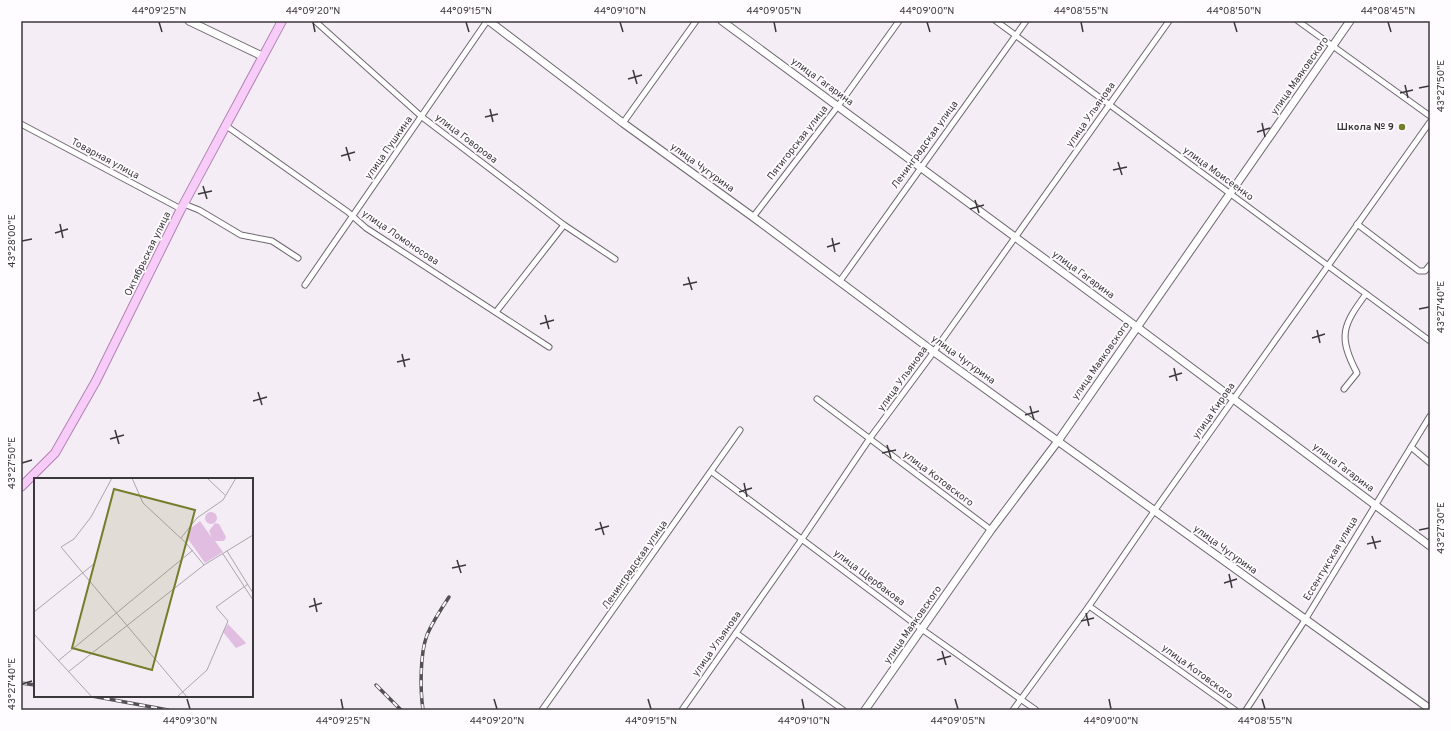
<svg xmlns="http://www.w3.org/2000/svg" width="1451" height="731" viewBox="0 0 1451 731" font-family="Overpass,sans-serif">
<rect width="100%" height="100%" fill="#f5edf5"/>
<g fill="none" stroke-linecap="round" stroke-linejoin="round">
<g stroke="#6e676f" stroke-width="7">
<g id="street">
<path d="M315 21 422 117 564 225 615 259"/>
<path d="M996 21 1430 341"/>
<path d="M1298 21 1430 116"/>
<path d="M623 123 696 21"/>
<path d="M21 124 181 209"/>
<path d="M225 125 348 212 366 228 549 347"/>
<path d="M184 204 199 210 241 235 272 241 298 258"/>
<path d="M753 217 838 106 899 21"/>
<path d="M1357 224 1419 271H1425L1430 265"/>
<path d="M840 281 1026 21"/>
<path d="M305 285 487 21"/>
<path d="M496 312 564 225"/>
<path d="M1344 389 1357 373C1338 337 1342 326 1366 294"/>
<path d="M817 399 991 530"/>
<path d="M1411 447 1430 463"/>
<path d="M712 472 923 630 1036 710"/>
<path d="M1089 606 1235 710"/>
<path d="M736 633 843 710"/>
<path d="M542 710 740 430"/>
<path d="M682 710 802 539 870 438 930 357 1169 21"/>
<path d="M1013 710 1089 606 1157 507 1430 122"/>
<path d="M1246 710 1305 620 1430 416"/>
</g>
</g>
<g stroke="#6e676f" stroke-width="9">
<g id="secondary">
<path d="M189 21 262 56"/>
<path d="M489 21 623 123 753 217 934 352 1430 709"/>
<path d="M722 21 1137 327 1430 546"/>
<path d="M865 710 991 530 1058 441 1350 21"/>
</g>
</g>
<g stroke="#b382b4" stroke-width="10">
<path id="primary" d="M21 487 55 453 96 381 181 209 282 21"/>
</g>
<use href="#street" stroke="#fff" stroke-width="5"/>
<use href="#secondary" stroke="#fff" stroke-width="7"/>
<use href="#primary" stroke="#f8ccf9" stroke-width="8"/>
<g stroke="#545154" stroke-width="3.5">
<g id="rail">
<path d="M21 683 35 685"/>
<path d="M376 685 401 710"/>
<path d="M92 696 168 710"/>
<path d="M423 710C420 689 420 654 427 635 433 621 441 609 449 597"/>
</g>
</g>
<use href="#rail" stroke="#fffcff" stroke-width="2" stroke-dasharray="6" stroke-linecap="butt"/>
</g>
<path fill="none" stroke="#3b383b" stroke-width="1.5" d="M159 22 162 32M313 22 315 32M466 22 469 32M620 22 623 32M774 22 776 32M927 22 930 32M1081 22 1083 32M1234 22 1237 32M1388 22 1391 32M633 70 637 84M628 79 642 75M1405 85 1408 98M1419 88 1429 86M1400 93 1413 90M490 109 493 122M485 117 498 114M1262 123 1265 137M1257 132 1270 128M346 147 350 161M341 156 355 152M1118 162 1122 175M1113 170 1127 167M203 186 207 199M198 194 212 191M975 200 979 213M970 209 984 205M60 224 63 238M55 233 68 229M832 238 835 252M22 241 32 239M827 247 840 243M688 277 692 290M683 285 697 282M1419 309 1429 307M545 315 549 329M540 324 554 320M1317 330 1320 343M1312 338 1325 334M402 354 405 367M397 362 410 359M1174 368 1177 381M1169 377 1182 373M258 392 262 405M253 401 267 397M1030 406 1034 420M1025 415 1039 411M115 430 119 444M110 439 124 435M887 445 891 458M882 453 896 450M22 463 32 460M744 483 747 497M739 492 752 488M600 522 604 535M595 530 609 526M1419 530 1429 528M1372 536 1376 549M1367 544 1381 541M457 560 461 573M452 568 466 565M1229 574 1232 588M1224 583 1237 579M314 598 317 612M309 607 322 603M1086 613 1089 626M1081 621 1094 618M942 651 946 665M937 660 951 656M22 684 32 681M187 699 190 709M341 699 343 709M494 699 497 709M648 699 651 709M802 699 804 709M955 699 958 709M1109 699 1111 709M1262 699 1265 709"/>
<circle fill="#747d29" stroke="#fffcff" stroke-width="1.5" cx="1402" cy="127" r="4"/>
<g text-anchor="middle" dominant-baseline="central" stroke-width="3.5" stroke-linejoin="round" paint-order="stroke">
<g font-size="10" fill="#3b383b" stroke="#fffcff">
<text transform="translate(1300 76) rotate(-55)">улица Маяковского</text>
<text transform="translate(822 82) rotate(36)">улица Гагарина</text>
<text transform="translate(1091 115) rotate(-55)">улица Ульянова</text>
<text transform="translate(466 139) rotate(37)">улица Говорова</text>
<text transform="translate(798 143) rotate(-52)">Пятигорская улица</text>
<text transform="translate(925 145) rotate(-54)">Ленинградская улица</text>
<text transform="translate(389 148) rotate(-55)">улица Пушкина</text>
<text transform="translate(105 159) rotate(28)">Товарная улица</text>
<text transform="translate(702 168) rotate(36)">улица Чугурина</text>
<text transform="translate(1218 174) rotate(36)">улица Моисеенко</text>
<text transform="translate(400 238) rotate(34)">улица Ломоносова</text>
<text transform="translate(148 254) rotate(-64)">Октябрьская улица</text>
<text transform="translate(1083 275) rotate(36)">улица Гагарина</text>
<text transform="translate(963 360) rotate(36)">улица Чугурина</text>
<text transform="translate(1101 361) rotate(-55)">улица Маяковского</text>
<text transform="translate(903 379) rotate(-54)">улица Ульянова</text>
<text transform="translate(1214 411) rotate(-55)">улица Кирова</text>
<text transform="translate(1343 468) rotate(37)">улица Гагарина</text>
<text transform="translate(938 479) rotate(37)">улица Котовского</text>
<text transform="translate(1225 550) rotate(36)">улица Чугурина</text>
<text transform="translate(1331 559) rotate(-59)">Ессентукская улица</text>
<text transform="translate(635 565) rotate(-55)">Ленинградская улица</text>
<text transform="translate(869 578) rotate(37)">улица Щербакова</text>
<text transform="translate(913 625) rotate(-55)">улица Маяковского</text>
<text transform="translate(717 644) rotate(-55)">улица Ульянова</text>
<text transform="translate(1197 672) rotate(36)">улица Котовского</text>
</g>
<g font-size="10" font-weight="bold" fill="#3b383b" stroke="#fffcff" text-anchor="end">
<text x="1394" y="127">Школа № 9</text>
</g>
</g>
<g transform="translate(34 478)">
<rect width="219" height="219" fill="#f5edf5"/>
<path d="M171 40a6 6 0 1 1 12 0a6 6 0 1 1-12 0ZM166 43 178 60 175 53 181 45 185 46 192 59 190 63H181L189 74 171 85 154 61 157 50ZM194 146 212 165 211 166 202 170 189 154Z" fill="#e1bde2"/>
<path fill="none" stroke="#aba5ab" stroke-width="1" d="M78 0 57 39 40 61 27 69 153 219M98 0 109 25 152 65 170 87 219 57M173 0 191 17M147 60 163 40 189 22 202 0M193 73 219 115M189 76 219 122M0 134 61 85M0 156 58 219M24 183 159 72M34 194 170 87M143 219 173 192 194 143 182 129 214 106"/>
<path fill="#747d29" fill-opacity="0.15" stroke="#747d29" stroke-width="2" d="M80 11 161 32 118 192 38 170Z"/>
<rect width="219" height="219" fill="none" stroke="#3b383b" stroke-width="2"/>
</g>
<rect width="1451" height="731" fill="none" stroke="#fffcff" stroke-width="44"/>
<rect x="22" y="22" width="1407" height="687" fill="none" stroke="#3b383b" stroke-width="1.5"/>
<g font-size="10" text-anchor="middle" fill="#3b383b">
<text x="159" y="14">44°09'25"N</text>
<text x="313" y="14">44°09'20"N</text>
<text x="466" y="14">44°09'15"N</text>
<text x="620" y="14">44°09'10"N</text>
<text x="774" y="14">44°09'05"N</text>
<text x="927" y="14">44°09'00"N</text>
<text x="1081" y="14">44°08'55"N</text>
<text x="1234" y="14">44°08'50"N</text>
<text x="1388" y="14">44°08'45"N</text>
<text transform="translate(1440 86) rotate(-90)" y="4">43°27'50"E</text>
<text transform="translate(11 241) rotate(-90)" y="4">43°28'00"E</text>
<text transform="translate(1440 307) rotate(-90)" y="4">43°27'40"E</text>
<text transform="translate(11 463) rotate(-90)" y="4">43°27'50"E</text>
<text transform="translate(1440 528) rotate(-90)" y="4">43°27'30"E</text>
<text transform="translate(11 684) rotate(-90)" y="4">43°27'40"E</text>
<text x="190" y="724">44°09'30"N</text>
<text x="343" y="724">44°09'25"N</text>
<text x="497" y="724">44°09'20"N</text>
<text x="651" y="724">44°09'15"N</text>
<text x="804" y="724">44°09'10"N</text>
<text x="958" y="724">44°09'05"N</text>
<text x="1111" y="724">44°09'00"N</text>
<text x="1265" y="724">44°08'55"N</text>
</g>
</svg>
